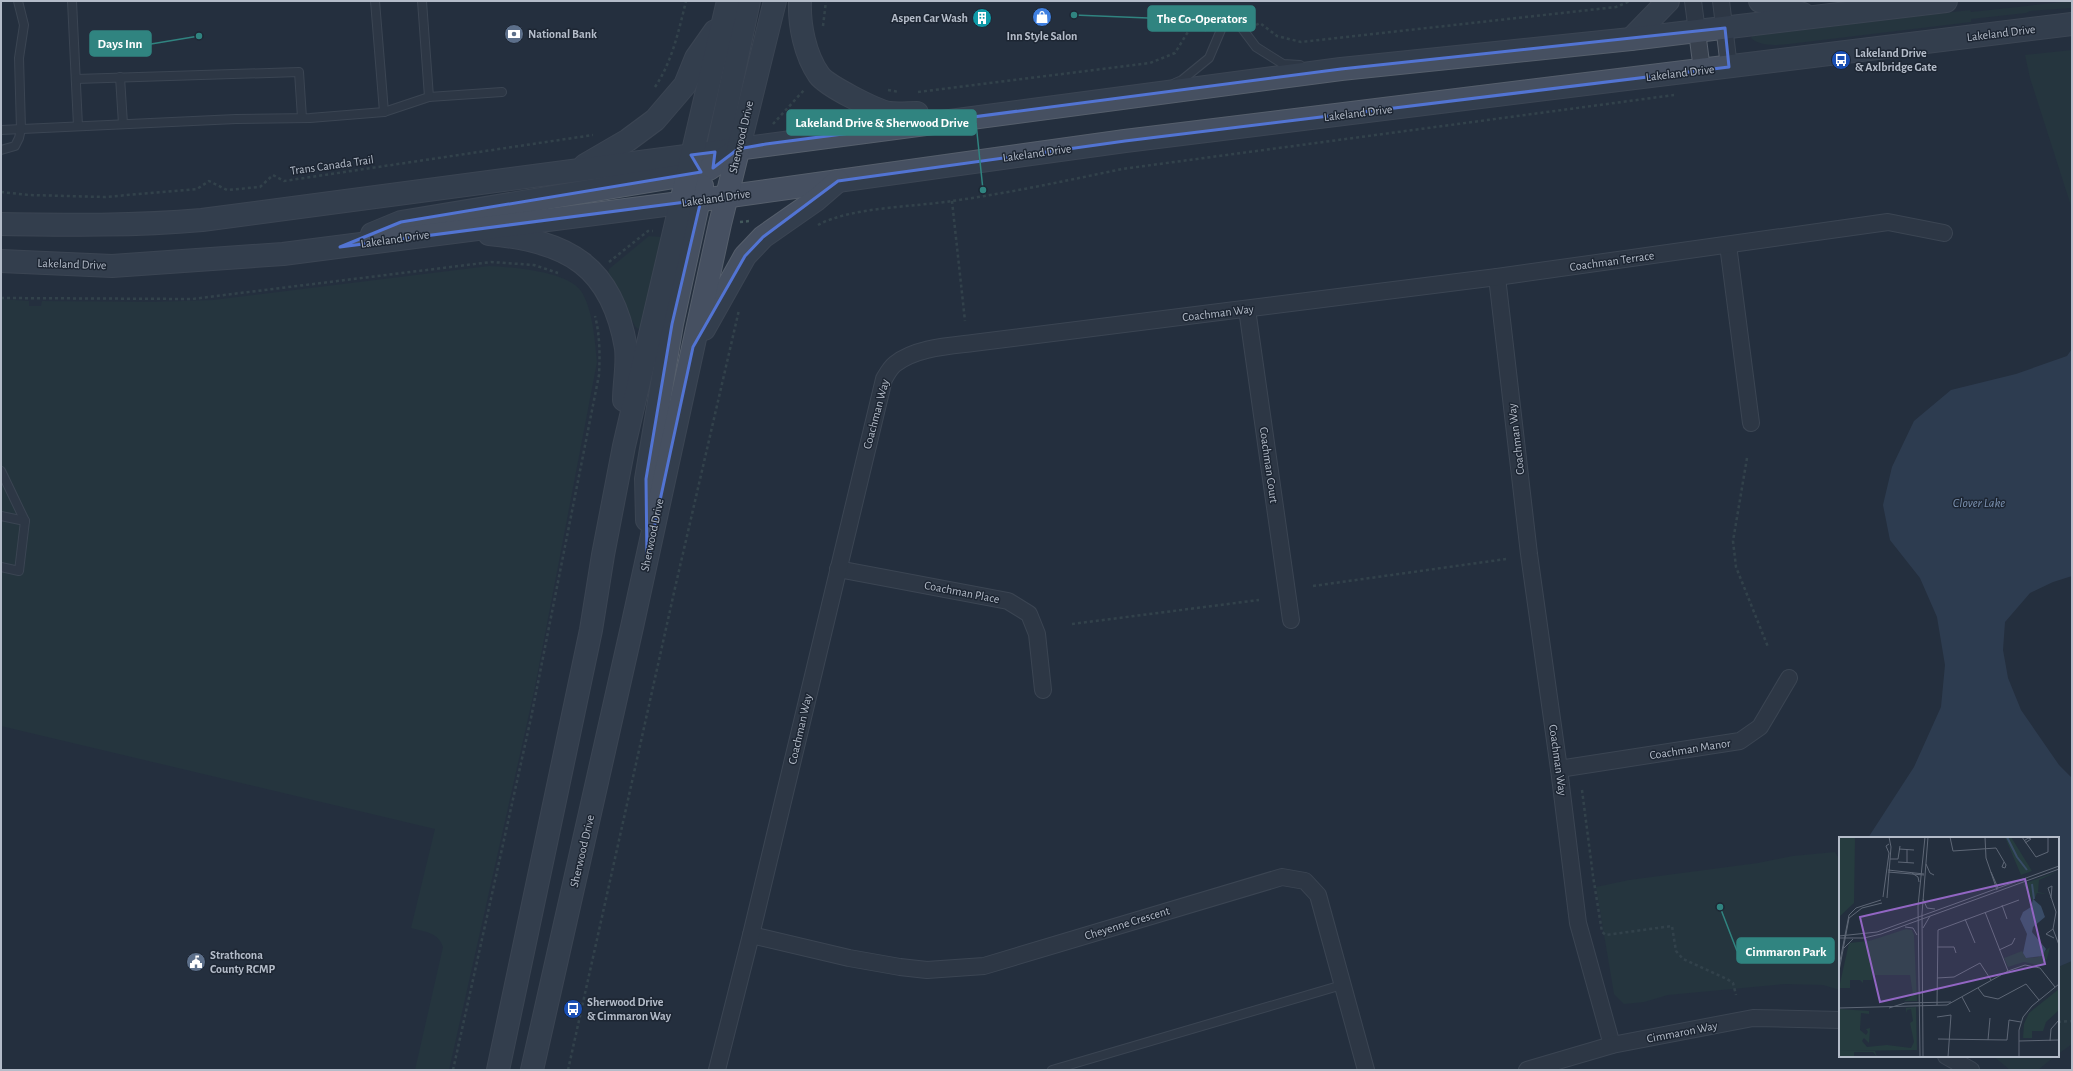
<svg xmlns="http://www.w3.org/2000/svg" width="2073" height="1071" viewBox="0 0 2073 1071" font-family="'Alegreya Sans',sans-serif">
<rect width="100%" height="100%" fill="#242f3e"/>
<g fill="#263c3f">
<path d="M2072 1V8L2030 11 2026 13 1971 19V22L1789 44C1777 45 1761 47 1751 38L1752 36 1970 10 1971 12Z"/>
<path d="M2072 50V209L2030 78 2025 55Z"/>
<path d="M649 236 661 237 641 326 638 329 635 326 608 274 609 269Z"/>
<path d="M489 266C512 267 567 271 581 291 593 309 595 342 597 362L534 692 449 1070H415L443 947C438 932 425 932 411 928L435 829 1 726V299L29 301V306H41L42 301 151 302 213 300Z"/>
<path d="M1835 852 1840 861V990L1823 985 1784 984 1668 995 1644 1002 1624 1004 1614 994 1596 887 1629 880 1758 863 1793 856Z"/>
<path d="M2072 961V1044L2058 1054V967Z"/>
<path d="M1993 1056H2055L2038 1070H2010Z"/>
</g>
<path fill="#394c67" d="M2072 349V576L2053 582 2030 593 2005 622 2003 650 2008 678 2021 710 2059 765 2072 778V961L2058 967V838H1868L1914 767 1941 707 1945 665 1937 617 1920 578 1890 540 1883 505 1892 467 1914 421 1951 390 2016 374 2067 356Z"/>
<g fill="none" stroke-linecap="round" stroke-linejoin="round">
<g stroke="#565f6c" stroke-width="10">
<g id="service">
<path d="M72 1 78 126"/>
<path d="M120 77 123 124"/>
<path d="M76 79 299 72 302 118"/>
<path d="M1175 83 1182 80 1209 58 1229 11 1256 47 1283 64 1300 65"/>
<path d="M429 97 502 92"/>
<path d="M384 112 429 97 422 1"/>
<path d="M1 130 236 119 310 118 384 112 375 1"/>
<path d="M1 150 15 146 19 138 21 129 19 58 24 25 18 1"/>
<path d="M1 471 25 521 19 571 1 567"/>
<path d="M1 516 25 521"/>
<path d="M1052 1070 1342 985"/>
</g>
</g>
<g stroke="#565f6c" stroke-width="18">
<g id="minor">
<path d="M1693 1 1702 70"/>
<path d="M1721 1 1729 67"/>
<path d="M1728 245 1751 423"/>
<path d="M1497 277 1529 554 1559 769 1578 923 1612 1045"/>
<path d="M1247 309 1291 620"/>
<path d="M838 569 1008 601 1029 614 1037 634 1043 690"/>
<path d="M1559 769 1740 741 1760 727 1789 678"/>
<path d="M751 935 849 958 900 967 927 970 984 966 1282 877 1305 881 1318 895 1366 1070"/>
<path d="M1946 1056 1971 1070"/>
<path d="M717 1070 751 935 884 379C887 374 890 368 895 364 915 348 948 346 973 343L1497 277 1888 222 1944 233"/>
<path d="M1527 1070 1612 1045 1753 1018 1840 1020"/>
</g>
</g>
<g stroke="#565f6c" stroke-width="24">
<g id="secondary">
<path d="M800 1C799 25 805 55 819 75 827 86 875 110 889 113 898 114 908 113 917 113"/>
<path d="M1760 1 1803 14"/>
<path d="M1631 39 1668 1"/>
<path d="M585 165 628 140 655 120 685 85 696 58 715 31"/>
<path d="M714 165 749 1"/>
<path d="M1 224C68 225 135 226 202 220L1341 69 1631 39 1946 1"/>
<path d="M372 234 401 222 686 175 709 169 735 151"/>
<path d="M489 234C568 241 612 266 626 348 628 365 624 383 624 400"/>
<path d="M1 261 112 266 283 254 680 203 1125 141 2072 24"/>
<path d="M704 329 745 256 763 237 816 200 838 181"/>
<path d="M647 520 646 479 672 324 702 186"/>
<path d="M498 1070 591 630 603 555 624 446 728 1"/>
<path d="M532 1070 632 627 720 224 775 1"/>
</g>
</g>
<g stroke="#44595c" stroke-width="2.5" stroke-dasharray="3 3" stroke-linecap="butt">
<path d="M1193 24 1207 31"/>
<path d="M1256 25 1260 23 1277 36 1301 42 1616 7 1630 1"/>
<path d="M823 26 826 1"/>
<path d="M655 87C672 62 679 30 686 1"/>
<path d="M888 90 899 92"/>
<path d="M918 92 1150 63 1175 53 1200 12 1202 4"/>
<path d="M773 124 805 89"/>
<path d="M1 192 29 195 105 197 197 189 209 181 227 190 260 187 273 175 284 181 593 135"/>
<path d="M952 201 965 321"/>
<path d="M740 222 750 221"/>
<path d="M818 225C851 207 913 207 952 201 1009 193 1065 181 1122 169L1674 95"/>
<path d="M609 262 648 231H653"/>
<path d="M1 298 192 299 491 262 534 265 558 273"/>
<path d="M1747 458 1733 541 1736 567 1768 647"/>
<path d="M1313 586 1506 559"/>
<path d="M1072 624 1259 600"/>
<path d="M1582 790 1593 876 1602 932 1606 935 1672 926 1676 951 1683 959 1727 979 1733 983 1736 995"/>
<path d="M2058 1022 2072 1021"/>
<path d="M453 1070 531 718 599 375C600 355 600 335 595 316"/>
<path d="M568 1070 675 588 739 310"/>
</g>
<use href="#service" stroke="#38414e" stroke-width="8"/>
<use href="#minor" stroke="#38414e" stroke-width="16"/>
<use href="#secondary" stroke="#465061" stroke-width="22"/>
</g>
<path d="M0 0H2073V1071H0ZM1725 28 1729 67 1125 141 838 181 763 237 745 256 693 347 647 561 646 479 672 324 701 200 340 247 401 222 701 172 691 155 715 152 713 168 738 149 766 144 1341 69Z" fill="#242f3e" fill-opacity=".55" fill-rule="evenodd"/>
<path fill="none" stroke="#5274d3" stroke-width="3" stroke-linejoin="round" d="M1725 28 1729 67 1125 141 838 181 763 237 745 256 693 347 647 561 646 479 672 324 701 200 340 247 401 222 701 172 691 155 715 152 713 168 738 149 766 144 1341 69Z"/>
<defs>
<g id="shop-disc" transform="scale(1)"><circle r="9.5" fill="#3f7fe0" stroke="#1d2633"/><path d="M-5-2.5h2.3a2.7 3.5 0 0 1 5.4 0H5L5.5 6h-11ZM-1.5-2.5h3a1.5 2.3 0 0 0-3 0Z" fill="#fff"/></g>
<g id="building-disc" transform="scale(1)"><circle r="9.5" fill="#0f9aa8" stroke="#1d2633"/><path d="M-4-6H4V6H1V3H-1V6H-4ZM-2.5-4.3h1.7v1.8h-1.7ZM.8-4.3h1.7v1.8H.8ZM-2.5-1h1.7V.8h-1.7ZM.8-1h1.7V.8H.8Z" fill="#fff"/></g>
<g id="bank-disc" transform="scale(1)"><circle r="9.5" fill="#5c6f8a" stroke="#1d2633"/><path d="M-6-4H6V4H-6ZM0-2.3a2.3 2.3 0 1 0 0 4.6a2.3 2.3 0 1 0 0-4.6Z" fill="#fff"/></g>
<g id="bus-disc" transform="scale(1)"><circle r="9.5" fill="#1a4fb4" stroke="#1d2633"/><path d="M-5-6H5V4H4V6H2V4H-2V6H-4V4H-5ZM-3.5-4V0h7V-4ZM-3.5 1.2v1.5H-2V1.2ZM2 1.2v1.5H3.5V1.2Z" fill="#fff"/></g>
<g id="civic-disc" transform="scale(1)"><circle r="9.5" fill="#5c6f8a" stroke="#1d2633"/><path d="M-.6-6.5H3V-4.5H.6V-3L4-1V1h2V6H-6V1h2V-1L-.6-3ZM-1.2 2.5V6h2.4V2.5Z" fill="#fff"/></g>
</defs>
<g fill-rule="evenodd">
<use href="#shop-disc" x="1042" y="17"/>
<use href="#building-disc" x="982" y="18"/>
<use href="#bank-disc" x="514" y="34"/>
<use href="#bus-disc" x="1841" y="60"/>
<use href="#civic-disc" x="196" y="962"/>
<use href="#bus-disc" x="573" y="1009"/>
</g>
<g text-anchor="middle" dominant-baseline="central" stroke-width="3" stroke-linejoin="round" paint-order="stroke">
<g font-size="12" font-weight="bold" fill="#b4bcc9" stroke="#1d2633" text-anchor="start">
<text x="968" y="18" text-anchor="end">Aspen Car Wash</text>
<text x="528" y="34">National Bank</text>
<text x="1042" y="36" text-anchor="middle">Inn Style Salon</text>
<text x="1855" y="53">Lakeland Drive<tspan x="1855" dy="14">&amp; Axlbridge Gate</tspan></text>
<text x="210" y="955">Strathcona<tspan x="210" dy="14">County RCMP</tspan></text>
<text x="587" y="1002">Sherwood Drive<tspan x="587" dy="14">&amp; Cimmaron Way</tspan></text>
</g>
<g font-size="12" fill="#b4bcc9" stroke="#1d2633">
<text transform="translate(2001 33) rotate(-7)">Lakeland Drive</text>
<text transform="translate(1680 73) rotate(-7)">Lakeland Drive</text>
<text transform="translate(1358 113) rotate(-7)">Lakeland Drive</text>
<text transform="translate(741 137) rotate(-77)">Sherwood Drive</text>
<text transform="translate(1037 153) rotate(-8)">Lakeland Drive</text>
<text transform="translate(332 165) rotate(-8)">Trans Canada Trail</text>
<text transform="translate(716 198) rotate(-8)">Lakeland Drive</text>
<text transform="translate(395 239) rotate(-8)">Lakeland Drive</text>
<text transform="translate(1612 261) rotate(-8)">Coachman Terrace</text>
<text transform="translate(72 264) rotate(2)">Lakeland Drive</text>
<text transform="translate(1218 313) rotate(-7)">Coachman Way</text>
<text transform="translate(876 414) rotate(-75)">Coachman Way</text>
<text transform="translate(1516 439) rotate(-97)">Coachman Way</text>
<text transform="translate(1269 465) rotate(82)">Coachman Court</text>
<text transform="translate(652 535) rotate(-78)">Sherwood Drive</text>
<text transform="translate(962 592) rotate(11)">Coachman Place</text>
<text transform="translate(800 729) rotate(-77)">Coachman Way</text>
<text transform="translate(1690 749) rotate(-9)">Coachman Manor</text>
<text transform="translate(1558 760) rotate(82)">Coachman Way</text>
<text transform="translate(582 851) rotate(-77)">Sherwood Drive</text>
<text transform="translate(1127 923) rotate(-17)">Cheyenne Crescent</text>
<text transform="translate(1682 1032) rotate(-11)">Cimmaron Way</text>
</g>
<g font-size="13" font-style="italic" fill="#7c92b1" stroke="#1d2633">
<text x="1979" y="503">Clover Lake</text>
</g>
</g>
<g transform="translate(1839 837)">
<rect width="220" height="220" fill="#242f3e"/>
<path d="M0 0H16L15 66 0 80ZM166 0H172L193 34 182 38ZM220 34 200 43 199 55 208 57 198 56 194 65 184 47ZM67 92 73 93 75 98 78 164H65L74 158 71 138H34L33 143H24V146L21 143H11V151H0L10 106 30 104ZM211 110 208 122 202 129 185 125 169 130 165 121 183 114 187 121 199 120ZM220 152V173L207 185 204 194H193V201H184L185 187 190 176ZM77 170 78 213 0 214V172L30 174V177L22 176 21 193 27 198 29 195 27 192 31 191 30 206 25 201 23 204 28 210 48 208 72 211 75 205 71 186 74 184 72 172 68 173 67 176V171ZM0 214H36L38 220 34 215H15V220H0Z" fill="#263c3f"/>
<path d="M194 62 202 69 206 80 194 90 193 95 207 112 203 119 187 121 184 116 188 97 181 82 184 75 192 70Z" fill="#394c67"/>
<path fill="none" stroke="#394c67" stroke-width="2" d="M168 0 178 20 188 33M193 47 195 62"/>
<path fill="none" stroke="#5e6776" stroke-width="1" d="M111 0 114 14 157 11 167 28 166 31 163 30 165 25M146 0 147 21 158 53M183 0 197 20 209 15V0M185 4 189 1 192 2 186 6M60 12 75 13M68 12V26M51 22H59L61 9M59 25 75 26M87 27 91 36 95 38M49 33 85 37M49 35 85 38M152 35 159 51M73 36 79 40 80 45M44 60 50 16 47 9 50 7M48 61 52 10 50 0M212 61 213 49 209 51 217 75 214 92 220 108M84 62 88 71 96 72M163 68 168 82M146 75 169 134M126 82 136 106M66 90 74 91 78 98M84 91 91 79M214 92 207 97 215 101M0 99 38 95 220 29M0 101H25L42 97 220 32M98 110H115L117 116M5 111 14 102M160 113 173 107 176 101M0 129 10 78 17 71 42 63M0 134 10 81 23 71 43 66M98 141 115 140 141 126 152 143M139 151 145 159 159 162 187 147 200 163M123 160 131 175M98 168 99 93 180 63M0 171 108 168 169 134 186 128 201 131 216 150M50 171 66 166 112 165M98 180 112 178 109 220M99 202 168 203 170 183 182 185M149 203 151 181M180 204 220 203M211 204 212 192 220 183M81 220 79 69 86 0M84 220 83 77 89 0M180 220V193L184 180 193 169 220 147"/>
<path fill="#9266c3" fill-opacity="0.15" stroke="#9266c3" stroke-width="2" d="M186 42 206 127 41 165 21 80Z"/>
<rect width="220" height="220" fill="none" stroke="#b4bcc9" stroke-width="2"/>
</g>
<path fill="none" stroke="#308480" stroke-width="1.5" d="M1074 15L1148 18M199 36L151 44M983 190L976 123M1720 907L1737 951"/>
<g fill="#308480" stroke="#1d2633" stroke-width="1.5">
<circle cx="1074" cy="15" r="4"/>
<circle cx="199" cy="36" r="4"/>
<circle cx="983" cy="190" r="4"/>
<circle cx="1720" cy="907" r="4"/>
</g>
<g fill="#308480" stroke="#308480" stroke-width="1.5">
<rect x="1148" y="6" width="107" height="25" rx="4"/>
<rect x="90" y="31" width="61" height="25" rx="4"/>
<rect x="787" y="110" width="189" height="25" rx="4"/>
<rect x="1737" y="938" width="97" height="25" rx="4"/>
</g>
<g font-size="13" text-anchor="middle" font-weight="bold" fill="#fff">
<text x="1202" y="23">The Co-Operators</text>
<text x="120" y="48">Days Inn</text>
<text x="882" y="127">Lakeland Drive &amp; Sherwood Drive</text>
<text x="1786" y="956">Cimmaron Park</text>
</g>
<rect width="2073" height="1071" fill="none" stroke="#b4bcc9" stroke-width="4"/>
</svg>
